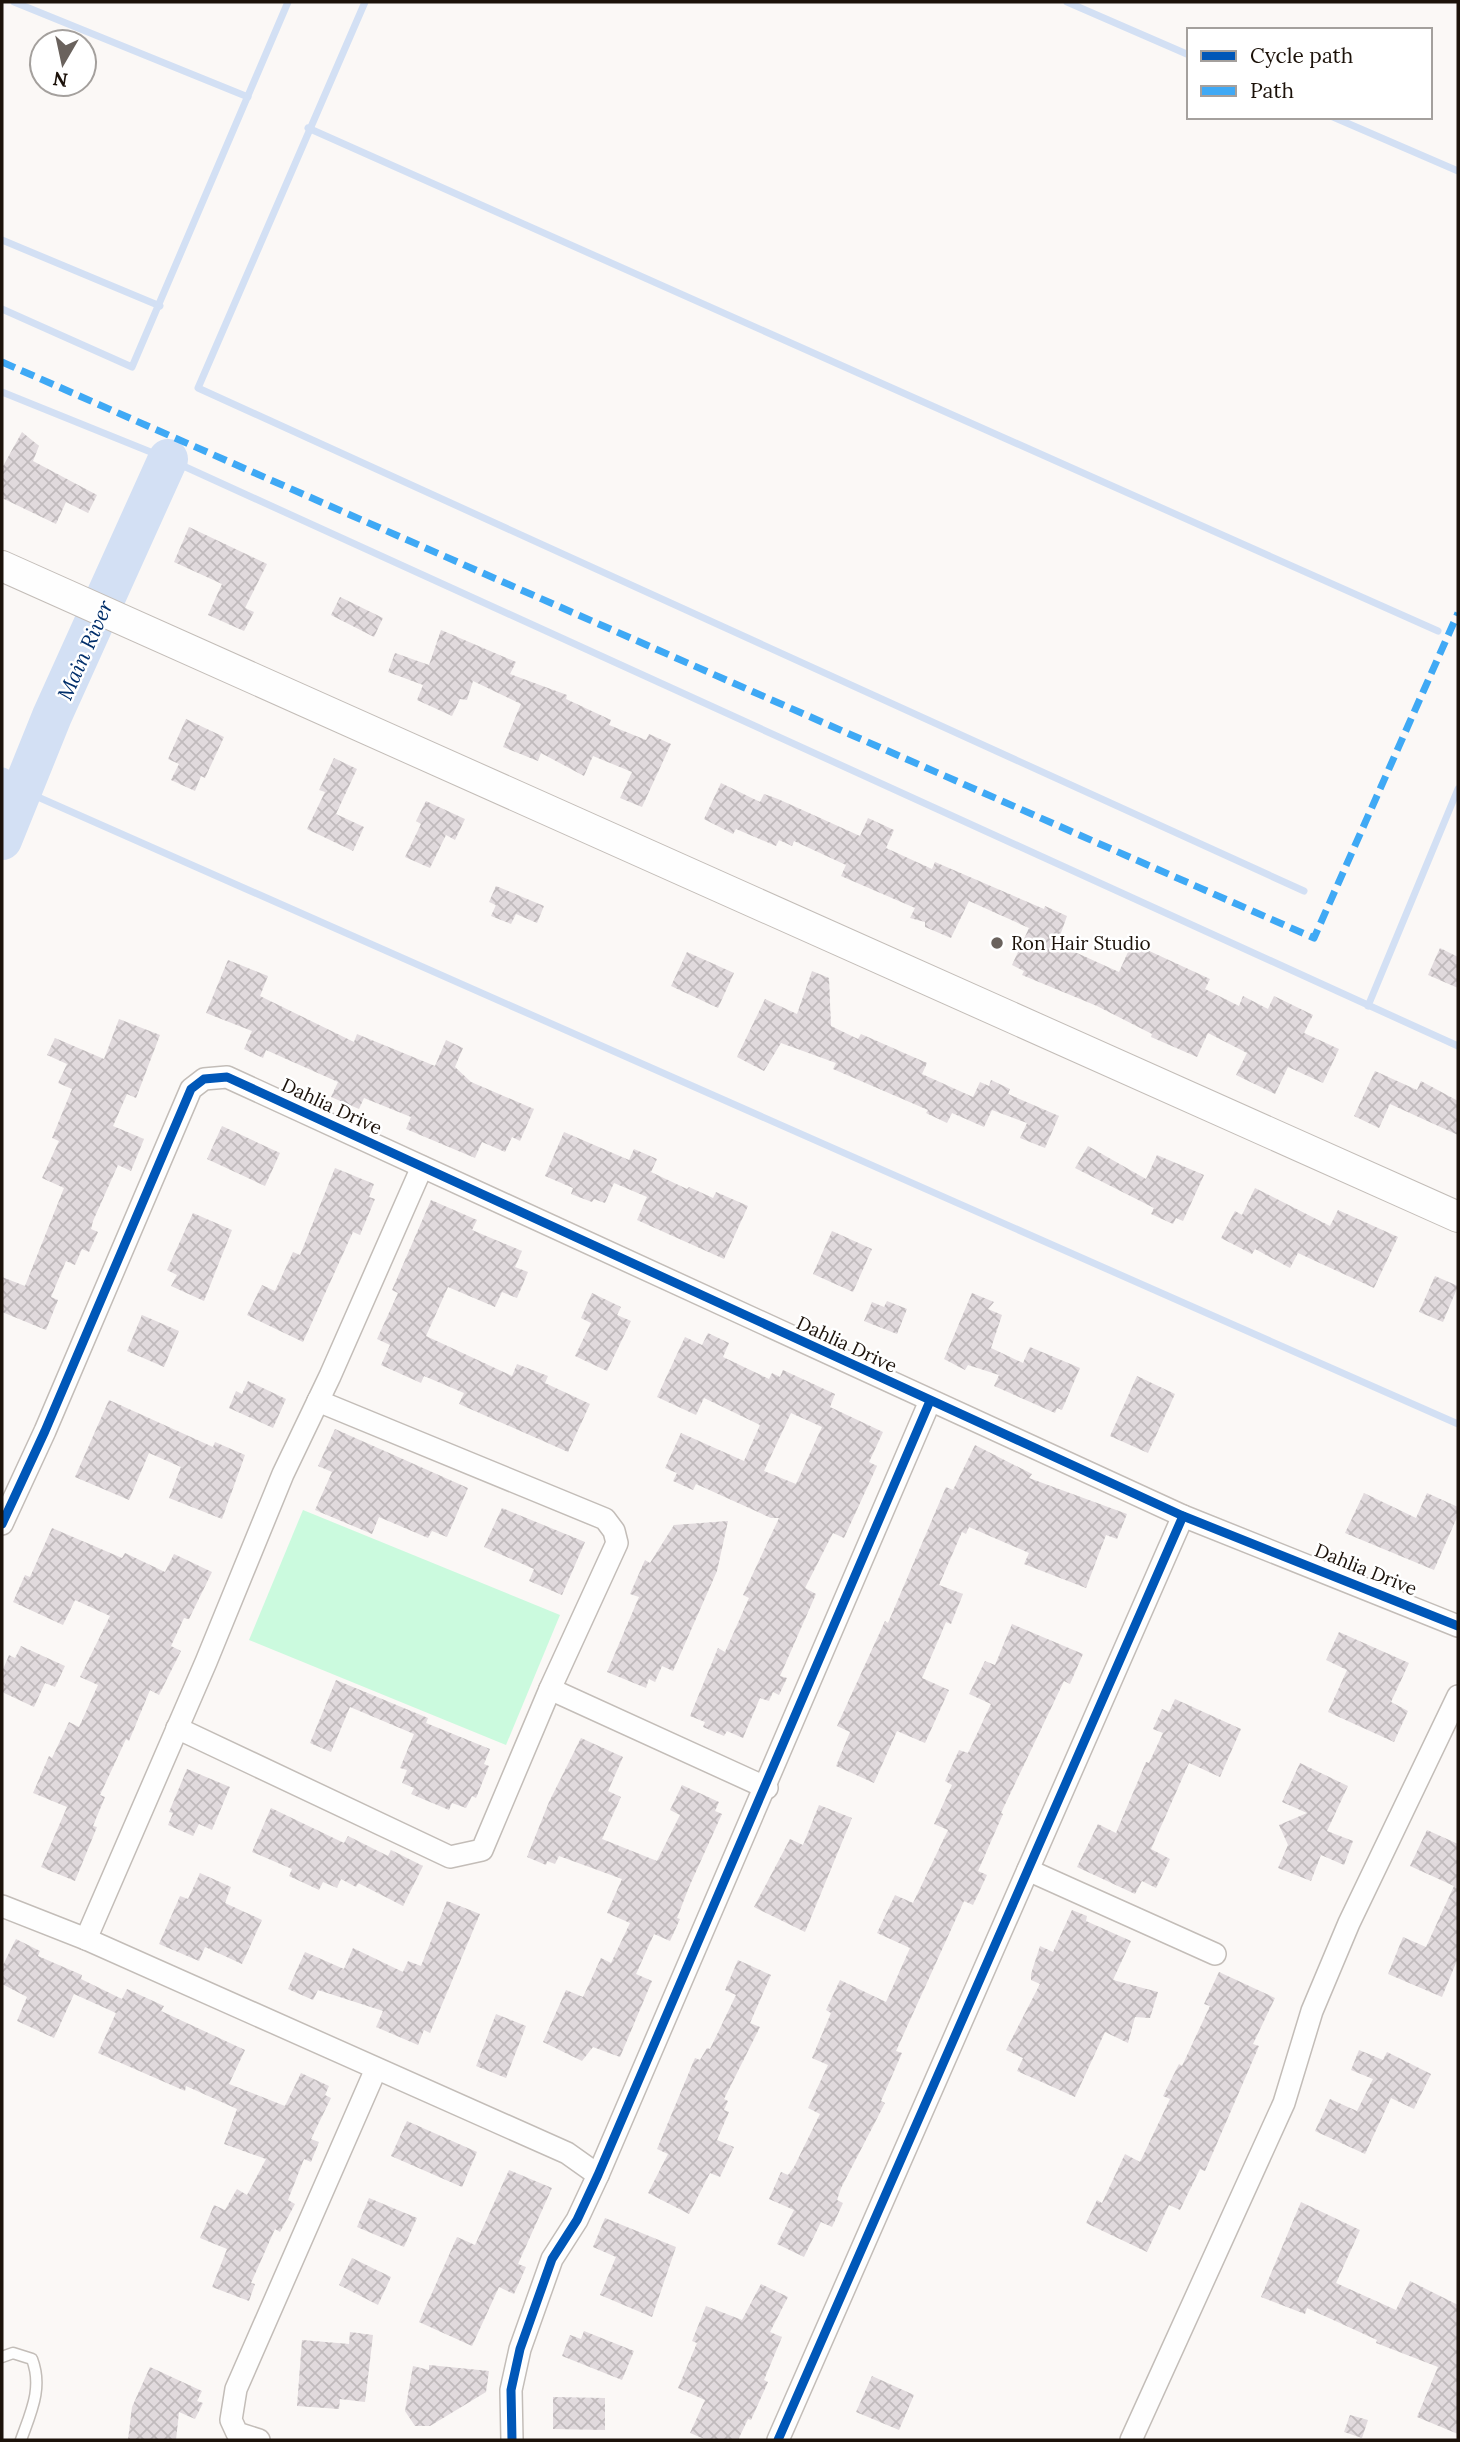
<svg xmlns="http://www.w3.org/2000/svg" width="1460" height="2442" viewBox="0 0 1460 2442" font-family="Lora,serif">
<defs>
<pattern id="building-cross-hatch" width="8" height="8" patternUnits="userSpaceOnUse" patternTransform="scale(1.75)"><rect width="8" height="8" fill="#e1dadd"/><path d="M0 0l8 8M0 8l8-8" fill="none" stroke="#c0babc"/></pattern>
</defs>
<rect width="100%" height="100%" fill="#fbf8f6"/>
<path fill="#cbfade" d="M303 1510 560 1615 506 1745 249 1640Z"/>
<g fill="none" stroke-linecap="round" stroke-linejoin="round">
<g stroke="#d3e0f4" stroke-width="7">
<path d="M14 2 248 97"/>
<path d="M365 2 198 388 1304 891"/>
<path d="M1067 2 1189 55"/>
<path d="M1333 117 1458 171"/>
<path d="M308 128 1438 631"/>
<path d="M2 240 160 306"/>
<path d="M2 309 132 367 288 2"/>
<path d="M2 392 168 459 1458 1046"/>
<path d="M22 790 1458 1424"/>
<path d="M1368 1006 1458 789"/>
</g>
<path stroke="#d3e0f4" stroke-width="23" d="M2 779 22 790"/>
<path stroke="#d3e0f4" stroke-width="40" d="M2 840 52 716 168 459"/>
</g>
<g fill="url(#building-cross-hatch)" fill-rule="evenodd">
<path d="M22 432 39 446 33 461 97 495 88 513 66 502 56 524 2 498V468Z"/>
<path d="M189 527 267 564 245 608 254 612 244 631 208 615 222 584 174 562Z"/>
<path d="M340 597 383 618 374 637 331 615Z"/>
<path d="M441 630 516 662 510 674 567 695 566 699 611 720 609 725 646 740 649 734 671 744 642 807 620 798 632 772 593 756 584 776 541 753 538 761 503 747 521 704 473 681 467 700 460 699 452 716 417 700 423 685 388 672 395 653 429 665Z"/>
<path d="M186 719 224 737 205 778 201 776 195 791 171 780 179 764 168 759Z"/>
<path d="M334 758 357 769 336 814 364 827 353 851 307 829 325 792 319 790Z"/>
<path d="M721 783 760 802 764 794 778 799 860 836 868 818 894 830 886 848 932 869 935 862 1044 909 1045 906 1067 916 1057 944 1119 972 1132 943 1210 979 1205 989 1239 1006 1243 996 1268 1009 1274 996 1313 1015 1304 1033 1339 1049 1323 1083 1288 1067 1275 1094 1236 1075 1247 1053 1208 1033 1197 1057 1151 1037 1152 1034 1097 1006 1022 975 1024 971 1012 965 1029 928 969 901 951 938 925 927V922L910 918 915 908 841 876 846 865 794 841 792 846 779 840 776 846 736 829 733 834 704 819Z"/>
<path d="M426 801 465 819 455 840 446 835 430 868 405 857 421 824 416 821Z"/>
<path d="M496 886 544 906 537 923 516 914 511 924 491 916 496 905 489 902Z"/>
<path d="M1440 948 1458 957V988L1428 975Z"/>
<path d="M687 952 734 973 718 1008 671 986Z"/>
<path d="M228 960 268 976 260 996 354 1042 357 1034 435 1066 446 1040 463 1048 455 1067 471 1082 534 1109 520 1141 512 1137 505 1152 482 1142 475 1158 406 1129 411 1117 364 1098 359 1109 331 1097 338 1082 266 1050 263 1058 244 1049 252 1031 206 1013Z"/>
<path d="M812 971 829 978 831 1026 858 1039 861 1034 927 1063 922 1074 973 1097 980 1082 989 1086 991 1080 1010 1089 1008 1094 1059 1116 1045 1148 1020 1138 1027 1123 992 1110 984 1127 952 1113 947 1123 926 1113 928 1110 833 1069 836 1063 781 1043 764 1071 737 1057 765 999 797 1014Z"/>
<path d="M119 1019 160 1035 136 1098 127 1094 113 1126 144 1139 131 1171 118 1165 93 1221 91 1229 98 1232 89 1252 82 1249 75 1265 66 1261 51 1297 58 1300 46 1330 2 1312V1277L25 1286 64 1188 42 1178 59 1141 52 1138 72 1089 58 1083 67 1064 47 1055 55 1038 104 1059Z"/>
<path d="M1375 1071 1417 1090 1421 1081 1458 1101V1135L1390 1104 1379 1128 1354 1116Z"/>
<path d="M222 1126 280 1153 265 1186 207 1159Z"/>
<path d="M564 1132 629 1160 634 1149 657 1159 651 1172 687 1189 689 1187 713 1198 716 1192 748 1206 724 1259 637 1220 647 1197 614 1183 605 1203 594 1199 592 1202 571 1194 573 1188 545 1176Z"/>
<path d="M1088 1146 1146 1179 1157 1155 1204 1175 1183 1221 1176 1218 1173 1224 1151 1214 1154 1208 1075 1168Z"/>
<path d="M335 1168 374 1184 369 1197 375 1199 360 1235 353 1232 303 1342 247 1315 262 1285 275 1291 293 1252 300 1255Z"/>
<path d="M1255 1188 1330 1226 1338 1210 1398 1237 1374 1288 1298 1253 1290 1268 1255 1249 1252 1254 1221 1238 1235 1211 1242 1215Z"/>
<path d="M431 1200 477 1220 472 1230 522 1251 515 1267 528 1272 517 1298 502 1292 495 1307 448 1287 426 1336 512 1376 517 1364 548 1376 545 1383 590 1404 568 1452 459 1404 464 1393 424 1376 421 1383 381 1365 390 1345 377 1339 398 1293 392 1290Z"/>
<path d="M193 1213 232 1230 204 1301 171 1286 177 1275 167 1270Z"/>
<path d="M832 1231 872 1249 853 1292 813 1274Z"/>
<path d="M1435 1276 1458 1286 1443 1322 1419 1312Z"/>
<path d="M592 1293 621 1307 617 1315 631 1321 607 1371 575 1356 591 1323 581 1318Z"/>
<path d="M972 1293 994 1302 988 1309 1002 1315 991 1348 1023 1363 1030 1347 1080 1368 1062 1410 1057 1408 1055 1413 994 1386 999 1375 968 1365 965 1370 944 1359Z"/>
<path d="M887 1301 907 1309 897 1334 864 1321 872 1302 884 1307Z"/>
<path d="M142 1315 179 1331 164 1367 127 1351Z"/>
<path d="M708 1333 729 1343 723 1357 769 1379 772 1373 780 1377 783 1370 835 1394 830 1407 883 1432 869 1462 877 1466 844 1538 833 1533 805 1588 816 1594 780 1676 787 1678 779 1695 773 1692 769 1701 760 1698 743 1738 727 1731 724 1736 703 1727 705 1722 690 1716 718 1648 725 1652 749 1598 743 1595 779 1518H771L696 1484 693 1490 673 1481 677 1473 665 1468 681 1433 744 1461 760 1425 704 1398 696 1415 657 1397 685 1337 702 1345ZM791 1413 822 1427 796 1484 764 1471Z"/>
<path d="M1137 1376 1175 1394 1148 1453 1110 1436Z"/>
<path d="M248 1381 286 1399 273 1428 229 1408 236 1391 242 1394Z"/>
<path d="M109 1400 213 1447 215 1442 245 1455 222 1519 169 1498 181 1467 149 1453 129 1500 75 1477Z"/>
<path d="M335 1429 468 1488 447 1537 432 1531 428 1538 379 1517 372 1534 315 1510 332 1472 318 1466Z"/>
<path d="M975 1445 1032 1474 1029 1478 1127 1514 1117 1539 1106 1535 1086 1588 1024 1564 1029 1553 969 1527 966 1534 962 1532 939 1585 963 1594 951 1624 946 1622 922 1678 949 1690 925 1743 897 1731 874 1783 836 1766 850 1732 837 1726 885 1621 888 1623 946 1487 953 1490Z"/>
<path d="M1364 1493 1416 1518 1427 1493 1458 1507V1515L1434 1570 1345 1533Z"/>
<path d="M502 1508 585 1542 562 1595 529 1581 534 1569 484 1547Z"/>
<path d="M728 1521 717 1571 673 1671 662 1666 655 1682 649 1679 646 1688 607 1672 639 1597 630 1594 645 1560 650 1563 674 1525Z"/>
<path d="M52 1528 122 1558 125 1553 165 1572 174 1554 212 1572 189 1619 184 1618 171 1646 181 1651 159 1695 150 1690 129 1741 126 1739 100 1795 105 1797 93 1826 97 1827 75 1881 41 1867 67 1807 33 1793 49 1756 52 1758 69 1722 79 1727 98 1685 80 1677 110 1616 75 1600 63 1625 13 1602 25 1575 30 1577Z"/>
<path d="M1012 1624 1083 1654 1070 1684 1064 1681 1001 1813 1003 1814 978 1871 987 1875 973 1905 964 1901 896 2051 902 2053 881 2101 885 2103 841 2188 837 2200 843 2203 832 2227 821 2222 804 2257 777 2244 794 2210 769 2199 781 2172 788 2175 794 2167 820 2114 808 2108 828 2065 812 2058 831 2013 826 2010 840 1980 886 2002 910 1948 877 1933 895 1895 913 1903 948 1830 934 1824 952 1785 945 1781 959 1750 968 1753 991 1704 969 1694 985 1661 995 1665Z"/>
<path d="M1339 1632 1409 1663 1391 1702 1408 1711 1394 1742 1328 1712 1347 1670 1326 1660Z"/>
<path d="M21 1646 65 1666 55 1687 45 1683 34 1707 2 1692V1672L9 1655 15 1658Z"/>
<path d="M336 1680 428 1718 426 1723 490 1749 484 1764 489 1766 476 1798 472 1796 466 1808 452 1803 449 1810 411 1794 414 1788 402 1783 407 1770 400 1768 414 1734 350 1707 331 1752 310 1743Z"/>
<path d="M1175 1699 1241 1729 1220 1777 1189 1763 1151 1849 1170 1859 1156 1888 1142 1881 1135 1894 1077 1867 1098 1824 1116 1833 1146 1762 1149 1763 1163 1733 1153 1729 1162 1709 1169 1712Z"/>
<path d="M581 1738 623 1757 608 1791 621 1797 602 1839 657 1861 680 1815 670 1810 682 1785 719 1802 715 1811 722 1814 689 1887 677 1918 680 1919 670 1941 654 1934 636 1974 652 1981 620 2057 593 2047 582 2061 543 2042 566 1990 583 1997 601 1958 611 1963 630 1923 607 1913 622 1879 559 1856 555 1864 547 1861 546 1865 527 1857 549 1802Z"/>
<path d="M1300 1763 1348 1786 1327 1831 1353 1841 1344 1865 1321 1855 1311 1881 1278 1868 1288 1845 1279 1825 1307 1813 1282 1802Z"/>
<path d="M187 1769 230 1787 212 1830 199 1824 193 1836 168 1825 173 1813 169 1812Z"/>
<path d="M819 1805 852 1818 805 1932 754 1907 790 1839 803 1845Z"/>
<path d="M271 1808 344 1843 348 1836 388 1856 391 1850 423 1866 403 1906 358 1883 356 1887 341 1879 337 1888 323 1882 319 1890 289 1876 292 1869 252 1852Z"/>
<path d="M1427 1830 1458 1844V1958L1442 1997 1388 1974 1403 1937 1426 1947 1454 1886 1410 1866Z"/>
<path d="M200 1873 231 1887 225 1903 262 1920 242 1964 205 1947 199 1961 159 1944 180 1896 188 1899Z"/>
<path d="M447 1901 480 1914 430 2033 424 2030 418 2045 376 2027 383 2011 318 1990 313 2000 288 1989 305 1952 344 1969 353 1948 403 1972 408 1961 421 1966Z"/>
<path d="M1072 1910 1087 1916 1086 1921 1131 1941 1113 1980 1158 1992 1150 2018 1135 2017 1128 2043 1105 2032 1075 2097 1017 2071 1023 2058 1006 2050 1040 1984 1031 1980V1974L1040 1946 1053 1952Z"/>
<path d="M16 1939 40 1951 38 1956 82 1975 81 1979 122 1999 127 1989 164 2006 161 2011 245 2050 229 2084 285 2106 301 2073 329 2086 325 2095 331 2098 311 2139 319 2142 311 2162 304 2159 288 2200 295 2204 280 2232 275 2229 251 2283 255 2284 249 2301 212 2287 227 2249 200 2238 214 2205 225 2210 237 2189 247 2195 266 2159 224 2144 237 2109 186 2086 185 2091 98 2053 116 2013 74 1994 54 2038 17 2021 27 1997 2 1984V1967Z"/>
<path d="M738 1960 771 1975 750 2023 760 2027 724 2099 728 2101 724 2110 729 2112 717 2140 734 2147 720 2177 710 2173 689 2214 648 2193 668 2154 657 2149 695 2058 700 2060 707 2048 710 2049 736 1995 725 1990Z"/>
<path d="M1219 1972 1275 1998 1253 2044 1259 2046 1205 2171 1200 2169 1180 2210 1169 2205 1147 2252 1086 2223 1097 2200 1102 2203 1125 2154 1140 2162 1170 2099 1163 2096 1179 2064 1182 2066 1210 2006 1204 2004Z"/>
<path d="M496 2014 526 2026 506 2078 476 2066Z"/>
<path d="M1359 2050 1383 2060 1387 2052 1431 2074 1414 2109 1391 2098 1365 2154 1315 2131 1330 2099 1357 2111 1373 2079 1351 2070Z"/>
<path d="M407 2121 477 2152 462 2187 391 2156Z"/>
<path d="M509 2170 552 2188 518 2264 526 2267 514 2294 499 2287 472 2346 419 2322 457 2237 475 2245Z"/>
<path d="M369 2198 417 2218 404 2247 357 2227Z"/>
<path d="M1301 2202 1360 2230 1336 2283 1396 2310 1410 2281 1458 2305V2434L1417 2417 1438 2367 1376 2343 1377 2340 1307 2308 1305 2314 1261 2297Z"/>
<path d="M605 2218 676 2247 652 2317 600 2295 616 2257 593 2247Z"/>
<path d="M352 2258 391 2277 378 2305 339 2285Z"/>
<path d="M761 2284 788 2297 770 2332 782 2337 764 2380 768 2382 751 2420 748 2419 738 2440H707L690 2433 705 2400 678 2388 697 2343 692 2341 706 2306 742 2320Z"/>
<path d="M584 2331 634 2351 622 2380 562 2356 570 2335 581 2339Z"/>
<path d="M350 2332 373 2335 365 2402 340 2399 339 2409 297 2406 302 2340 349 2344Z"/>
<path d="M429 2365 489 2371 486 2392 430 2426H415L405 2411 413 2366 429 2370Z"/>
<path d="M150 2367 202 2391 197 2401 203 2403 195 2419 179 2412 176 2440H128L132 2407Z"/>
<path d="M872 2376 914 2395 899 2430 856 2412Z"/>
<path d="M553 2397 605 2398V2430L553 2429Z"/>
<path d="M1350 2415 1368 2420 1362 2438 1344 2432Z"/>
</g>
<g fill="none" stroke-linecap="round" stroke-linejoin="round">
<g stroke="#c3bdb8" stroke-width="13">
<path id="lane" d="M2 2357 13 2353 32 2359C43 2388 31 2412 21 2440"/>
</g>
<g stroke="#c3bdb8" stroke-width="24">
<g id="street">
<path d="M2 1524 45 1431 191 1089 204 1079 227 1077 1183 1516 1458 1626"/>
<path d="M550 1689 767 1788"/>
<path d="M177 1728 450 1857 482 1850 550 1689 617 1543 614 1531 605 1519 318 1401"/>
<path d="M1028 1870 1215 1954"/>
<path d="M2 1906 86 1939 567 2153 598 2175"/>
<path d="M86 1939 206 1662 283 1474 330 1376 422 1167"/>
<path d="M259 2440 237 2433 231 2420 236 2389 376 2069"/>
<path d="M512 2440 511 2390 520 2349 552 2259 577 2220 598 2175 930 1401"/>
<path d="M778 2440 1183 1516"/>
<path d="M1131 2440 1284 2103 1312 2011 1349 1923 1458 1696"/>
</g>
</g>
<g stroke="#c3bdb8" stroke-width="32">
<path id="secondary" d="M2 566 1458 1217"/>
</g>
<use href="#lane" stroke="#fefefe" stroke-width="10"/>
<use href="#street" stroke="#fefefe" stroke-width="21"/>
<use href="#secondary" stroke="#fefefe" stroke-width="30"/>
<path stroke="#3fa9f5" stroke-width="7" stroke-dasharray="14 7" stroke-linecap="butt" d="M2 362 1314 938 1458 613"/>
<g stroke="#fff" stroke-width="13">
<g id="cycleway">
<path d="M2 1524 45 1431 191 1089 204 1079 227 1077 1183 1516 1458 1626"/>
<path d="M512 2440 511 2390 520 2349 552 2259 577 2220 598 2175 930 1401"/>
<path d="M778 2440 1183 1516"/>
</g>
</g>
<use href="#cycleway" stroke="#0057b8" stroke-width="9"/>
</g>
<circle fill="#6a625d" stroke="#fff" stroke-width="2.5" cx="997" cy="943" r="7"/>
<g text-anchor="middle" dominant-baseline="central" stroke-width="5" stroke-linejoin="round" paint-order="stroke">
<g font-size="19" fill="#1c120a" stroke="#fff" text-anchor="start">
<text x="1011" y="943">Ron Hair Studio</text>
</g>
<g font-size="19" fill="#1c120a" stroke="#fff">
<text transform="translate(332 1106) rotate(25)">Dahlia Drive</text>
<text transform="translate(847 1344) rotate(25)">Dahlia Drive</text>
<text transform="translate(1366 1569) rotate(22)">Dahlia Drive</text>
</g>
<g font-size="21" font-style="italic" fill="#002e6a" stroke="#fff">
<text transform="translate(85 650) rotate(-66)">Main River</text>
</g>
</g>
<rect width="1460" height="2442" fill="none" stroke="#1c120a" stroke-width="7"/>
<rect x="1187" y="28" width="245" height="91" fill="#ffffff" stroke="#a4a09d" stroke-width="2"/>
<rect x="1201" y="51" width="35" height="10" fill="#0057b8" stroke="#a4a09d" stroke-width="2"/>
<text x="1250" y="63" font-size="21" fill="#1c120a">Cycle path</text>
<rect x="1201" y="86" width="35" height="10" fill="#3fa9f5" stroke="#a4a09d" stroke-width="2"/>
<text x="1250" y="98" font-size="21" fill="#1c120a">Path</text>
<g transform="translate(63 63) rotate(189)"><circle r="33" fill="#ffffff" stroke="#a4a09d" stroke-width="2"/>
<path d="M0-5L12 26L0 18L-12 26Z" fill="#6a625d"/>
<text y="-10" font-size="19" font-weight="bold" text-anchor="middle" fill="#1c120a">N</text>
</g>
</svg>
